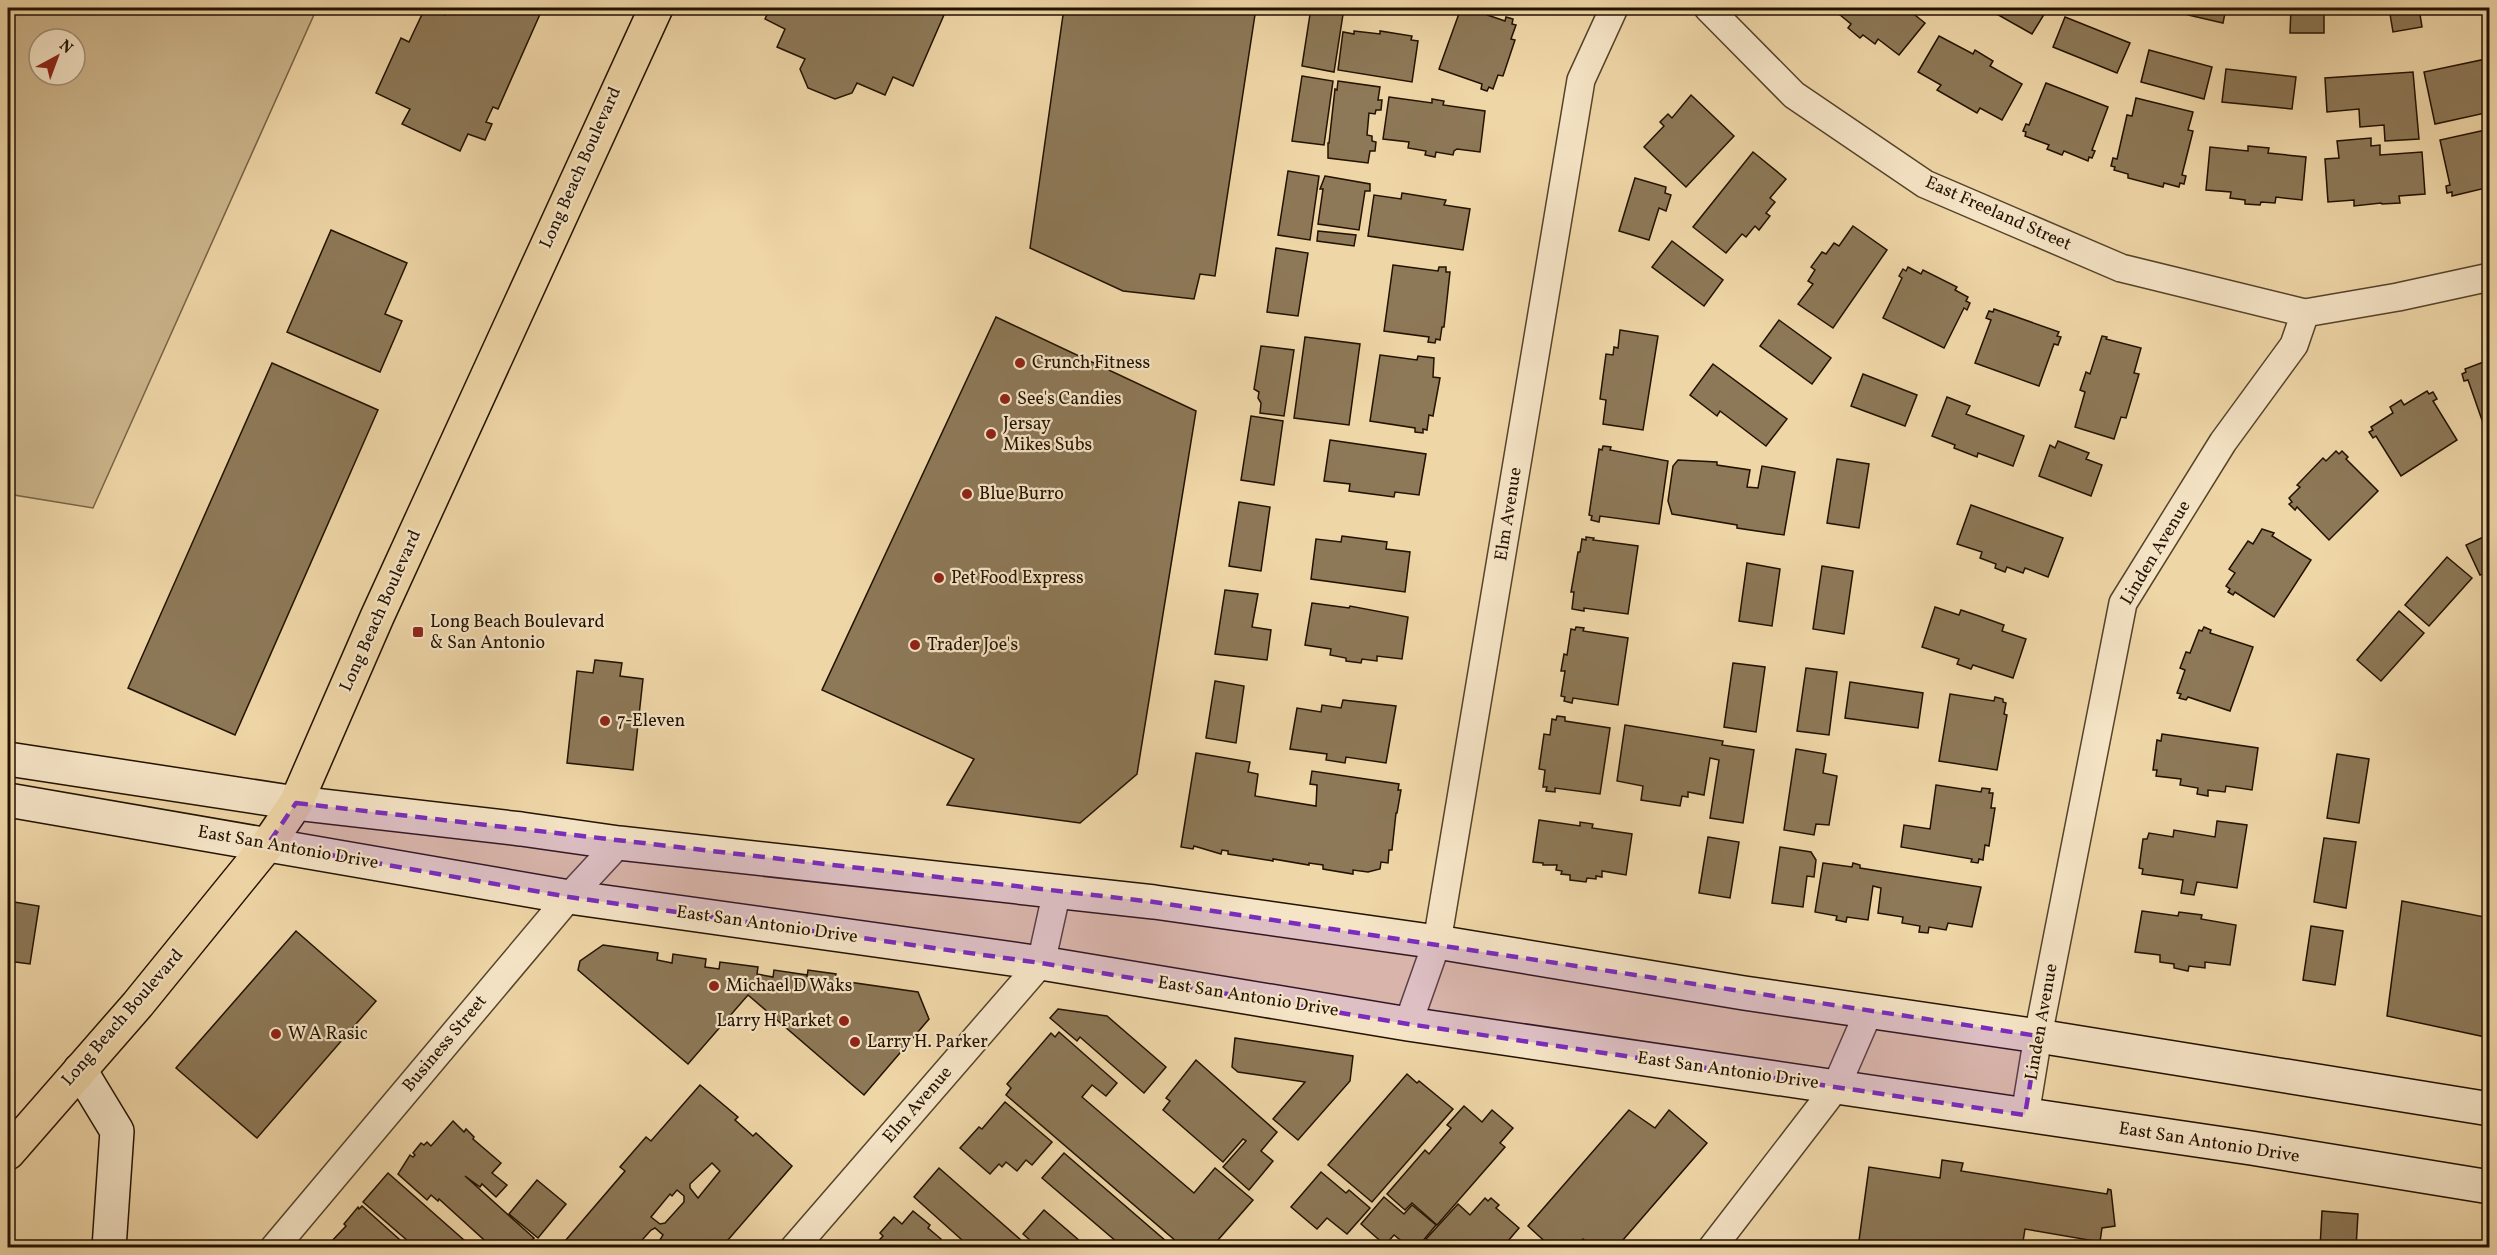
<svg xmlns="http://www.w3.org/2000/svg" width="2497" height="1255" viewBox="0 0 2497 1255" font-family="Vollkorn,serif">
<rect width="100%" height="100%" fill="#efd6a7"/>
<filter id="stains"><feTurbulence type="fractalNoise" baseFrequency=".00333" numOctaves="4"/><feColorMatrix values="0 0 0 0 .2 0 0 0 0 .09 0 0 0 0 .02 0 0 0 .5 -.17"/></filter>
<radialGradient id="worn" r=".72"><stop offset=".6" stop-color="#630" stop-opacity="0"/><stop offset="1" stop-color="#630" stop-opacity=".3"/></radialGradient>
<path fill="#ccb58b" stroke="#776446" stroke-width="1.5" fill-rule="evenodd" d="M8 8H317L93 508 8 494ZM39 39H75V75H39Z"/>
<g fill="#8d7857" stroke="#221200" stroke-width="1.5" fill-rule="evenodd">
<path d="M425 8 445 15 449 8H531L541 12 498 109 493 107 486 122 492 124 485 140 468 134 460 151 402 124 410 109 376 93 401 38 409 42Z"/>
<path d="M770 8H947L913 86 893 77 885 95 857 83 852 93 835 99 808 88 800 69 805 59 777 47 785 29 765 19Z"/>
<path d="M1064 8H1256L1215 276 1200 274 1194 299 1123 291 1030 248Z"/>
<path d="M1311 8H1344L1334 72 1302 66Z"/>
<path d="M1461 8H1467L1505 21 1506 17 1513 19 1512 24 1516 25 1511 39 1515 40 1503 76 1498 75 1493 89 1489 87 1487 91 1481 89 1482 84 1439 69Z"/>
<path d="M1841 8H1906L1925 23 1899 55 1878 39 1875 44 1863 35 1860 38 1848 28 1851 24 1840 15 1844 10Z"/>
<path d="M1986 8H2048L2032 34Z"/>
<path d="M2190 8H2226L2223 23 2188 15Z"/>
<path d="M2291 8H2324V33H2290Z"/>
<path d="M2389 8H2419L2422 27 2393 32Z"/>
<path d="M2065 17 2130 43 2117 73 2053 47Z"/>
<path d="M1354 31 1380 34V31L1412 36 1411 40 1418 41 1412 82 1338 70 1343 32 1354 34Z"/>
<path d="M1939 36 1973 54 1975 50 1993 61 1990 66 2022 84 2002 120 1980 108 1977 113 1937 90 1941 85 1918 72Z"/>
<path d="M2149 50 2212 67 2204 99 2141 82Z"/>
<path d="M2486 59 2490 76V112L2435 124 2424 72Z"/>
<path d="M2226 69 2296 77 2292 109 2222 102Z"/>
<path d="M2413 72 2419 139 2385 141 2384 125 2360 127 2359 109 2327 112 2325 78Z"/>
<path d="M1302 76 1333 81 1324 145 1292 141Z"/>
<path d="M1338 81 1380 87 1378 100H1382L1381 110H1376L1375 114 1369 113 1367 135 1372 136V141L1376 142 1375 151H1370L1368 163 1328 158V143H1329L1335 89 1337 90Z"/>
<path d="M2046 83 2108 107 2092 150 2095 151 2092 158 2089 157 2088 161 2064 151 2062 155 2047 149 2049 145 2025 136 2026 132 2023 131 2026 124 2029 125Z"/>
<path d="M1691 95 1734 136 1686 187 1644 147 1664 126 1660 122 1668 114 1672 118Z"/>
<path d="M1389 97 1432 103V99L1444 101 1443 105 1485 111 1480 152 1457 149 1454 151 1453 155 1436 152 1435 157 1425 155 1426 151 1408 148 1409 142 1383 139Z"/>
<path d="M2136 98 2193 112 2188 130 2193 131 2182 175 2186 176 2184 184 2180 183 2179 187 2164 183 2163 187 2128 178V174L2114 170 2115 167 2111 166 2113 158 2117 159 2127 115 2132 116Z"/>
<path d="M2490 129V187L2452 196V192L2447 193 2446 186 2450 185 2440 140Z"/>
<path d="M2371 138V146L2380 145V155L2422 152 2425 194 2399 196 2400 203 2382 204 2381 203 2354 206V200L2328 202 2325 159 2339 158 2337 141Z"/>
<path d="M2248 146 2269 148 2268 153 2306 157 2302 200 2276 197 2275 203 2261 202 2260 205 2245 204V200L2230 198 2231 192 2206 190 2210 147 2248 151Z"/>
<path d="M1753 152 1786 179 1770 198 1775 202 1766 213 1770 216 1759 230 1755 226 1746 237 1742 234 1726 253 1693 227Z"/>
<path d="M1288 171 1319 176 1310 240 1278 235Z"/>
<path d="M1325 176 1370 184V191H1365L1359 230 1318 224 1323 189H1320Z"/>
<path d="M1635 178 1666 187 1665 193 1671 195 1666 211 1659 208 1649 240 1619 231Z"/>
<path d="M1402 193 1446 200 1444 205 1470 209 1463 250 1368 236 1374 195 1401 199Z"/>
<path d="M1853 226 1887 250 1833 328 1798 304 1813 284 1808 281 1815 270 1811 267 1822 252 1826 254 1834 243 1839 246Z"/>
<path d="M331 230 407 263 385 314 402 321 380 372 287 332Z"/>
<path d="M1318 231 1356 235 1354 246 1317 241Z"/>
<path d="M1672 241 1723 280 1704 306 1652 267Z"/>
<path d="M1276 248 1308 253 1298 316 1267 312Z"/>
<path d="M1393 265 1438 271 1439 267H1446V272H1450L1444 327H1442L1440 340 1436 339 1435 343 1428 342 1429 337 1384 331Z"/>
<path d="M1908 267 1921 274 1923 270 1957 287 1955 290 1968 297 1966 301 1970 303 1967 310 1964 308 1944 348 1883 318 1902 278 1899 276 1903 269 1906 271Z"/>
<path d="M1994 309 2059 332 2057 336 2061 337 2058 345 2054 344 2039 386 1975 363 1991 320 1986 318 1989 311 1993 312Z"/>
<path d="M996 317 1196 411 1137 774 1080 823 947 805 974 759 822 690Z"/>
<path d="M1779 320 1831 358 1812 384 1760 346Z"/>
<path d="M1620 330 1658 336 1643 430 1603 424 1606 400 1600 399 1606 354 1613 355 1614 347 1618 348Z"/>
<path d="M2102 336 2107 337 2106 339 2141 348 2134 373 2139 374 2126 418 2121 417 2114 439 2075 427 2085 392 2080 390 2086 372 2090 374Z"/>
<path d="M1305 337 1360 344 1349 425 1294 418Z"/>
<path d="M1261 346 1294 350 1284 416 1260 413 1261 403 1258 398 1259 392 1254 389Z"/>
<path d="M1380 355 1417 360 1418 356 1434 358 1433 377 1440 378 1433 416 1429 415 1427 430 1423 429V433L1415 432V428L1370 421Z"/>
<path d="M2490 356V420L2483 423 2468 380 2464 381 2462 374 2466 372 2465 369 2489 360 2487 357Z"/>
<path d="M272 363 378 410 235 735 128 688Z"/>
<path d="M1713 364 1787 419 1766 446 1720 411 1717 416 1690 395Z"/>
<path d="M1863 374 1917 395 1905 426 1851 406Z"/>
<path d="M2427 391 2429 394 2433 392 2437 399 2433 401 2457 440 2401 476 2376 436 2373 438 2369 432 2373 430 2371 427 2393 413 2390 407 2401 400 2404 405Z"/>
<path d="M1947 397 1970 406 1966 414 2024 436 2013 466 1978 453 1977 457 1954 448 1955 445 1932 436Z"/>
<path d="M1251 416 1283 421 1274 485 1241 480Z"/>
<path d="M1330 440 1426 454 1419 495 1395 492 1394 497 1349 491 1350 484 1324 481Z"/>
<path d="M2058 441 2089 453 2086 459 2102 465 2091 496 2039 476 2050 445 2055 448Z"/>
<path d="M1603 446 1611 447 1610 450 1668 461 1659 524 1600 516 1599 522 1591 520 1592 516 1589 515 1599 449 1602 450Z"/>
<path d="M2336 451 2339 454 2342 451 2348 457 2346 459 2378 491 2329 540 2297 507 2295 510 2289 504 2292 502 2289 498 2300 487 2297 485 2323 458 2326 461Z"/>
<path d="M1837 459 1869 464 1859 528 1827 523Z"/>
<path d="M1678 460 1717 462V465L1750 470 1747 487 1758 488 1762 466 1795 472 1784 535 1737 528V525L1672 514 1668 501 1673 466Z"/>
<path d="M1239 502 1270 507 1261 571 1229 566Z"/>
<path d="M1971 505 2063 538 2048 577 2025 568 2023 573 2007 567 2005 572 1995 568 1996 564 1980 558 1982 552 1957 544Z"/>
<path d="M2262 529 2274 533 2272 536 2311 560 2274 617 2235 592 2233 595 2228 592 2230 589 2226 586 2235 573 2229 569 2248 541 2253 544Z"/>
<path d="M2490 534V571L2480 575 2466 545Z"/>
<path d="M1342 536 1387 542 1386 549 1410 552 1405 592 1311 579 1316 539 1341 542Z"/>
<path d="M1586 537 1594 538 1593 540 1638 546 1628 614 1584 608V611L1572 609 1574 592H1571L1578 552H1580L1582 539 1586 540Z"/>
<path d="M2447 557 2472 578 2429 626 2405 605Z"/>
<path d="M1747 563 1780 569 1772 626 1739 621Z"/>
<path d="M1822 566 1853 571 1844 634 1813 629Z"/>
<path d="M1225 590 1258 594 1252 627 1271 630 1267 660 1215 654Z"/>
<path d="M1312 603 1349 608 1350 606 1408 617 1402 659 1377 656V661L1362 659 1361 663 1346 661V658L1330 655 1331 649 1305 645Z"/>
<path d="M1935 607 1959 615 1961 610 1979 616 2004 625 2002 631 2026 639 2013 678 1973 665 1971 669 1957 664 1959 659 1922 647Z"/>
<path d="M2399 611 2424 633 2381 681 2357 660Z"/>
<path d="M1576 627 1584 628 1583 631 1628 638 1618 705 1573 698 1572 703 1564 701 1565 697 1561 696 1565 671H1561L1564 654 1567 655 1571 629 1575 630Z"/>
<path d="M2204 627 2211 630 2210 633 2253 647 2230 711 2188 697 2186 700 2179 698 2181 694 2177 693 2185 670 2180 668 2186 652 2190 653 2199 630 2202 631Z"/>
<path d="M595 660 622 663 620 676 643 679 633 770 567 763 577 671 593 673Z"/>
<path d="M1733 663 1765 667 1756 732 1724 727Z"/>
<path d="M1806 668 1837 672 1829 735 1797 731Z"/>
<path d="M1215 681 1244 686 1236 743 1206 738Z"/>
<path d="M1850 682 1923 693 1918 728 1845 718Z"/>
<path d="M1950 694 1994 701 1995 697 2003 699V702L2006 703 2004 714 2007 715 1997 770 1939 761Z"/>
<path d="M1343 700 1396 706 1386 763 1346 757 1345 763 1326 760 1327 754 1290 749 1297 708 1321 712 1322 705 1341 708Z"/>
<path d="M1557 716 1565 717V721L1610 728 1600 794 1555 788V792L1546 791 1547 787H1543L1545 770 1539 769 1544 734 1550 735 1552 719 1556 720Z"/>
<path d="M1625 725 1723 741 1722 745 1754 750 1743 823 1710 818 1719 760 1710 758 1704 795 1688 792V797L1682 796 1680 806 1641 800 1643 786 1617 781Z"/>
<path d="M2162 734 2258 748 2252 790 2226 786 2225 792 2208 790V796L2197 794 2198 788 2180 785 2181 779 2156 776 2157 770H2153L2157 740 2161 741Z"/>
<path d="M1796 749 1826 754 1823 773 1837 776 1829 825 1816 824 1814 835 1784 830Z"/>
<path d="M1196 753 1250 762 1248 772 1258 774 1255 796 1316 806 1317 785 1310 784 1312 771 1399 784 1398 790H1401L1397 813H1396L1392 850H1389L1388 863 1381 862 1380 869 1368 872 1353 870V874L1323 869V865L1309 863V865L1273 859V861L1228 854V851L1222 850 1221 854 1194 846 1193 849 1181 847Z"/>
<path d="M2337 754 2369 759 2359 823 2327 818Z"/>
<path d="M1936 785 1981 792 1982 788 1990 789 1989 793H1993L1991 808H1995L1989 846 1985 845 1983 860 1979 859 1978 863 1971 862 1972 859 1901 847 1904 825 1930 829Z"/>
<path d="M1539 820 1580 826V822L1593 824 1592 828 1632 834 1626 875 1602 871V877L1596 876V879L1587 878 1586 882 1570 880V875L1561 874 1562 871 1556 870 1557 865H1543V863L1533 862Z"/>
<path d="M2217 821 2247 825 2237 888 2197 882 2194 895 2181 893 2183 880 2142 874 2143 869 2139 868 2143 839H2147L2149 833 2173 837 2174 830 2215 837Z"/>
<path d="M1708 837 1739 842 1730 898 1699 893Z"/>
<path d="M2324 838 2356 842 2346 908 2314 902Z"/>
<path d="M1780 847 1811 852 1816 860 1814 877 1807 876 1803 907 1772 903Z"/>
<path d="M1823 863 1852 867 1853 863 1860 865V868L1981 887 1972 927 1948 923 1946 930 1929 927 1928 933 1919 932 1920 926 1902 923 1903 917 1878 913 1881 888 1873 886 1868 920 1847 917 1846 922 1836 920 1837 916 1815 912Z"/>
<path d="M8 901 39 906 30 964 8 961Z"/>
<path d="M2402 901 2490 918V1038L2387 1016Z"/>
<path d="M2142 911 2178 916 2179 912 2202 915 2201 919 2236 925 2230 965 2205 962V968L2189 966 2188 971 2174 968V964L2160 962V955L2135 952Z"/>
<path d="M2311 926 2343 931 2335 985 2303 980Z"/>
<path d="M296 931 376 1001 257 1138 176 1068Z"/>
<path d="M603 945 658 953 657 960 672 963 673 954 706 959 705 967 719 969 720 962 758 967 757 974 773 977 774 970 807 975V977L808 970 836 974 835 980 918 992 929 1019 864 1095 748 995 688 1064 578 970 580 961Z"/>
<path d="M1058 1009 1107 1016 1166 1067 1144 1093 1080 1037 1077 1041 1050 1018Z"/>
<path d="M1059 1032 1117 1083 1106 1096 1092 1085 1082 1097 1194 1193 1215 1168 1253 1200 1211 1248H1184L1006 1095 1011 1088 1007 1084 1051 1033 1055 1037Z"/>
<path d="M1235 1038 1353 1056 1350 1081 1298 1140 1273 1119 1305 1082 1238 1072 1232 1067Z"/>
<path d="M1196 1060 1277 1132 1261 1151 1273 1161 1249 1190 1223 1167 1246 1141 1243 1139 1223 1162 1163 1110 1170 1101 1166 1098Z"/>
<path d="M1407 1074 1417 1083 1419 1081 1453 1109 1372 1202 1328 1165Z"/>
<path d="M700 1085 738 1117 735 1120 753 1136 756 1133 792 1166 721 1248H655L663 1235 655 1228 651 1230 635 1248H559L625 1171 620 1167 646 1137 651 1141ZM712 1163 720 1171 698 1198 690 1188V1184ZM677 1190 684 1196V1202L665 1223 660 1224 651 1217 670 1194 672 1196Z"/>
<path d="M1005 1102 1052 1142 1032 1165 1026 1160 1017 1171 1006 1162 1002 1167 999 1164 990 1174 960 1148 979 1127 982 1129Z"/>
<path d="M1464 1106 1482 1122 1492 1110 1513 1128 1500 1143 1505 1147 1437 1225 1412 1203 1405 1210 1387 1194 1425 1150 1429 1154 1451 1128 1447 1125Z"/>
<path d="M1629 1110 1655 1128 1669 1110 1707 1143 1616 1248H1593L1583 1239 1576 1248H1552L1528 1226Z"/>
<path d="M453 1121 464 1132 466 1129 474 1137 473 1139 501 1163 492 1173 507 1185 496 1197 482 1184 480 1187 465 1176 534 1238 525 1248H493L439 1199 438 1201 431 1195 427 1200 398 1174 410 1155 413 1157 415 1155 413 1153 421 1143 424 1145 427 1142 431 1146Z"/>
<path d="M1064 1153 1174 1248H1124L1042 1178Z"/>
<path d="M1942 1160 1963 1163 1961 1171 2107 1194 2108 1189 2111 1190 2115 1226 2102 1228 2100 1242 2025 1229 2022 1248H1858L1869 1167 1940 1178Z"/>
<path d="M939 1168 1030 1248H971L914 1197Z"/>
<path d="M1321 1172 1346 1193 1349 1190 1370 1208 1347 1234 1327 1218 1317 1229 1291 1207Z"/>
<path d="M388 1173 473 1248H416L363 1202Z"/>
<path d="M537 1180 566 1204 538 1238 509 1214Z"/>
<path d="M1384 1197 1404 1214 1412 1205 1436 1225 1417 1248 1406 1241 1404 1243 1394 1235 1385 1245 1361 1224Z"/>
<path d="M1485 1198 1488 1201 1491 1198 1499 1205 1496 1208 1519 1228 1502 1248H1475L1469 1243 1465 1248H1435L1426 1239 1458 1204 1470 1215Z"/>
<path d="M362 1206 408 1247V1248H335L330 1243 346 1226 344 1224 358 1207 359 1209Z"/>
<path d="M1044 1210 1088 1248H1039L1023 1234Z"/>
<path d="M913 1211 930 1225 928 1228 941 1239 938 1243 943 1248H872L883 1236 880 1233 894 1217 902 1224Z"/>
<path d="M2322 1211 2358 1214 2356 1248H2320Z"/>
</g>
<g fill="none" stroke-linecap="round" stroke-linejoin="round">
<g stroke="#55432a" stroke-width="30">
<g id="street">
<path d="M1708 8 1794 95 1925 184 2121 268 2305 313"/>
<path d="M1408 1024 1437 942 1581 80 1614 8"/>
<path d="M2025 1115 2038 1036 2123 603 2223 442 2294 345 2305 313 2398 297 2490 277"/>
<path d="M274 1248 569 897 619 843"/>
<path d="M794 1248 1041 963 1057 891"/>
<path d="M1712 1248 1836 1087 1869 1011"/>
</g>
</g>
<g stroke="#221200" stroke-width="36">
<g id="secondary">
<path d="M8 759 296 803 521 829 619 843 1154 902 1437 942 1744 993 2038 1036 2490 1109"/>
<path d="M8 800 569 897 1041 963 1408 1024 2251 1148 2490 1187"/>
<path d="M80 1070 117 1131 109 1248"/>
</g>
</g>
<g stroke="#221200" stroke-width="36">
<path id="primary" d="M8 1153 138 1004 268 844 296 803 377 617 656 8"/>
</g>
<use href="#street" stroke="#f5e4c6" stroke-width="27"/>
<use href="#secondary" stroke="#f5e4c6" stroke-width="33"/>
<use href="#primary" stroke="#efd6a7" stroke-width="33"/>
</g>
<path fill="#7b2cbf" fill-opacity="0.2" stroke="#7b2cbf" stroke-width="4.5" stroke-dasharray="12 8" stroke-linejoin="round" d="M296 803 1154 902 2038 1036 2025 1115 1408 1024 1041 963 569 897 268 844Z"/>
<g fill="#8f2418" stroke="#f5e4c6" stroke-width="2">
<circle cx="1020" cy="363" r="6"/>
<circle cx="1005" cy="399" r="6"/>
<circle cx="991" cy="434" r="6"/>
<circle cx="967" cy="494" r="6"/>
<circle cx="939" cy="578" r="6"/>
<rect x="412" y="626" width="12" height="12" rx="3"/>
<circle cx="915" cy="645" r="6"/>
<circle cx="605" cy="721" r="6"/>
<circle cx="714" cy="986" r="6"/>
<circle cx="844" cy="1021" r="6"/>
<circle cx="276" cy="1034" r="6"/>
<circle cx="855" cy="1042" r="6"/>
</g>
<g text-anchor="middle" dominant-baseline="central" stroke-width="4.5" stroke-linejoin="round" paint-order="stroke">
<g font-size="18" fill="#221200" stroke="#f5e4c6">
<text transform="translate(581 168) rotate(-66)">Long Beach Boulevard</text>
<text transform="translate(1998 214) rotate(24)">East Freeland Street</text>
<text transform="translate(1509 514) rotate(-81)">Elm Avenue</text>
<text transform="translate(2156 553) rotate(-59)">Linden Avenue</text>
<text transform="translate(381 611) rotate(-66)">Long Beach Boulevard</text>
<text transform="translate(288 848) rotate(10)">East San Antonio Drive</text>
<text transform="translate(767 925) rotate(8)">East San Antonio Drive</text>
<text transform="translate(1248 997) rotate(9)">East San Antonio Drive</text>
<text transform="translate(123 1018) rotate(-49)">Long Beach Boulevard</text>
<text transform="translate(2042 1022) rotate(-80)">Linden Avenue</text>
<text transform="translate(445 1044) rotate(-50)">Business Street</text>
<text transform="translate(1728 1071) rotate(8)">East San Antonio Drive</text>
<text transform="translate(918 1105) rotate(-49)">Elm Avenue</text>
<text transform="translate(2209 1143) rotate(9)">East San Antonio Drive</text>
</g>
<g font-size="18" fill="#221200" stroke="#f5e4c6" text-anchor="start">
<text x="1032" y="363">Crunch Fitness</text>
<text x="1017" y="399">See's Candies</text>
<text x="1003" y="424">Jersay<tspan x="1003" dy="21">Mikes Subs</tspan></text>
<text x="979" y="494">Blue Burro</text>
<text x="951" y="578">Pet Food Express</text>
<text x="430" y="622">Long Beach Boulevard<tspan x="430" dy="21">&amp; San Antonio</tspan></text>
<text x="927" y="645">Trader Joe's</text>
<text x="617" y="721">7-Eleven</text>
<text x="726" y="986">Michael D Waks</text>
<text x="832" y="1021" text-anchor="end">Larry H Parket</text>
<text x="288" y="1034">W A Rasic</text>
<text x="867" y="1042">Larry H. Parker</text>
</g>
</g>
<rect width="2497" height="1255" fill="none" stroke="#efd6a7" stroke-width="30"/>
<rect x="9" y="9" width="2479" height="1237" fill="none" stroke="#221200" stroke-width="3"/>
<rect x="15" y="15" width="2467" height="1225" fill="none" stroke="#221200" stroke-width="1.5"/>
<g transform="translate(57 57) rotate(41)"><circle r="28" fill="#f5e4c6" stroke="#a19077" stroke-width="1.5"/>
<path d="M0-4.5L10 22L0 15L-10 22Z" fill="#8f2418"/>
<text y="-9" font-size="16" font-weight="bold" text-anchor="middle" fill="#221200">N</text>
</g>
<rect width="100%" height="100%" filter="url(#stains)"/>
<rect width="100%" height="100%" fill="url(#worn)"/>
</svg>
